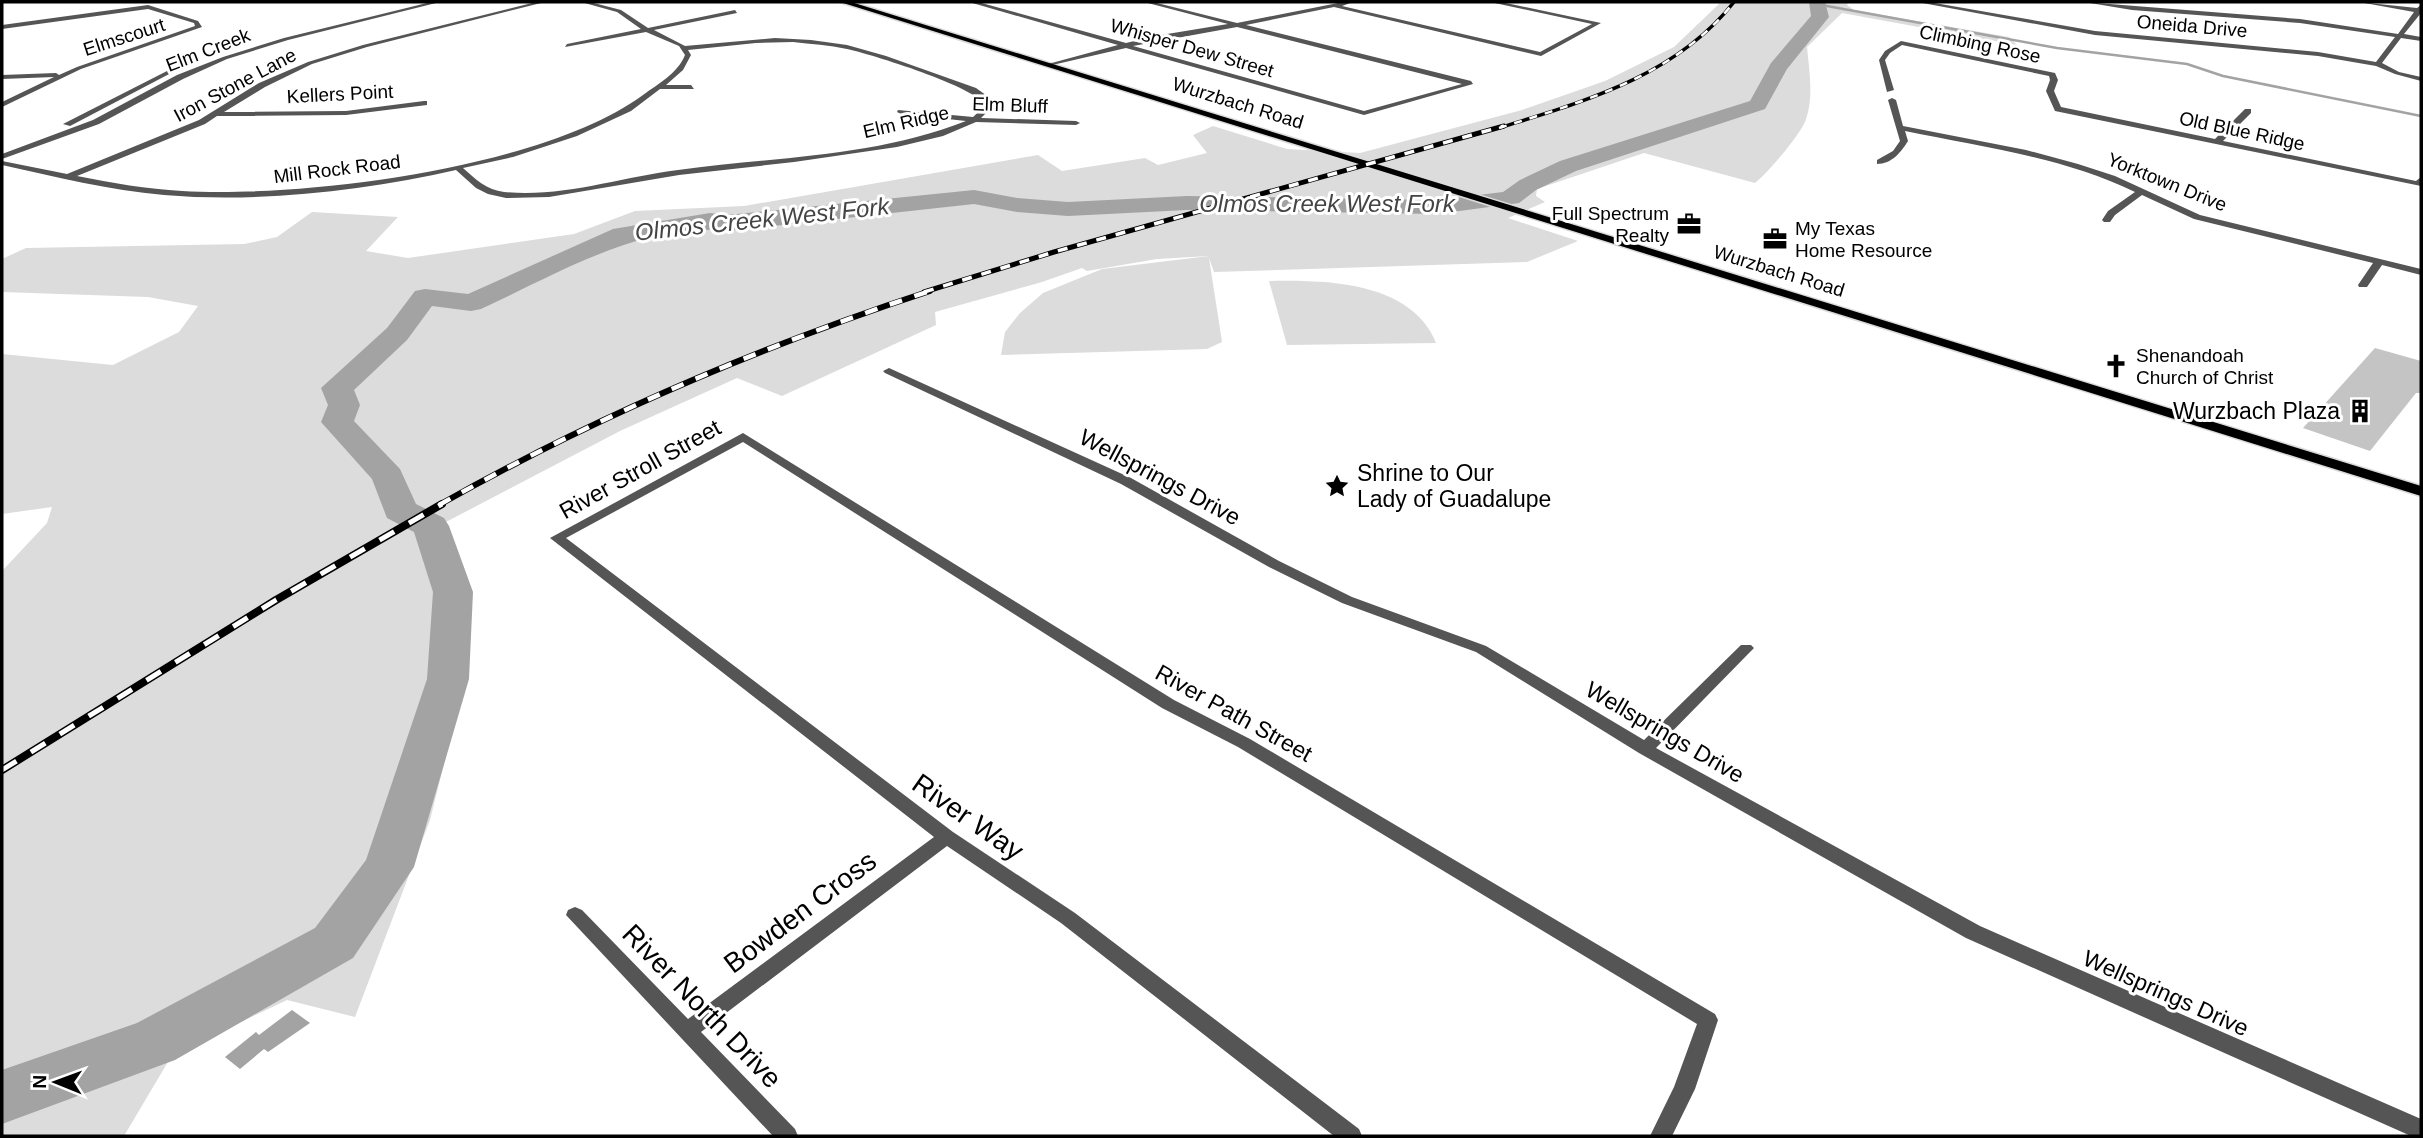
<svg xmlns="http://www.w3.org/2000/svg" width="2423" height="1138" viewBox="0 0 2423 1138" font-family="Arial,sans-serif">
<rect width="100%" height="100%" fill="#fff"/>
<g fill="#dcdcdc">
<path d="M1721 2H1849L1847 5 1854 10 2009 37 2017 45 1842 13 1807 47C1809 69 1814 97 1806 119 1802 133 1767 174 1755 183L1644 153 1537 189 1536 196 1545 202 1508 218 1578 241 1527 262 1214 272 1209 258 1222 342 1207 349 1001 355 1005 332 1020 313 1043 293 1102 269 1209 256 1157 259 1087 271 1082 268 1042 282 935 312 936 325 782 396 737 378 620 431 444 523V548L464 605V684L430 820 355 1017 287 1000 172 1055 124 1136H2V571L47 523 52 507 2 514V354L113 365 179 332 198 306 148 297 2 292V259L26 248 244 244 277 237 312 212 398 217 366 251 408 258 574 234 635 211 744 206 1038 155 1062 171 1145 158 1158 165 1207 153 1193 135 1213 126 1287 149 1360 153 1522 110 1605 81 1674 47Z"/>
<path d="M1269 281C1325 280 1411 281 1436 343L1287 345Z"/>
</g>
<path fill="#a3a3a3" d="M292 1010 310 1023 268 1052 264 1049 240 1069 225 1057 256 1032 259 1035Z"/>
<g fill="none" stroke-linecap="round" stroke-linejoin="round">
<path stroke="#a3a3a3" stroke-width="2.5" d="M1816 4 2057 48 2187 64 2223 76 2421 116"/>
<path fill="#a3a3a3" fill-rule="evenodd" d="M1809 2H1825L1829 17 1787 69 1765 109 1576 171 1536 190 1519 203 1437 214 1187 210 1068 216 1017 212 974 204 727 231C644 221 555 275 481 309L471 311 432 306 407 340 354 390 360 405 354 421 400 469 416 504 444 518 449 526 473 592 469 679 414 867 353 958 175 1060 2 1124V1070L137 1023 315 928 366 860 427 679 433 592 414 532 387 518 372 479 321 422 328 405 321 388 387 328 415 291 425 289 468 294 613 229 710 213 727 215 974 190 1017 198 1068 202 1187 196 1437 200 1503 192 1520 180 1560 161 1750 101 1771 63 1811 16Z"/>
</g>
<path fill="#c4c4c4" d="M2375 348 2421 361V393H2416L2370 451 2303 428Z"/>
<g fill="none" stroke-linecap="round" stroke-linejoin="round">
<g stroke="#dbdbdb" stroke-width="3">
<path id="primary" d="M840 2H851L2421 486V496Z"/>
</g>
<g fill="#555" fill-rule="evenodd">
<path d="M431 2H440L288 40 227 59 183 79 99 124 2 159V154L93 120 177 75 223 57 284 38Z"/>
<path d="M536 2H545L367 47 312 64 265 87 224 112 346 111 424 101H427V105L346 115 217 116 205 124 77 176C112 183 147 189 182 191 305 198 544 168 643 95 658 84 678 73 685 55L679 46 646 32 565 47 567 44 641 29 617 12 581 2H590L621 10 648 28 735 10 737 13 654 30 685 46 775 38 811 40 847 45 886 56 976 88 990 98 993 106 981 118 1076 121 1080 123 1076 125 976 122 943 136 897 147 794 162 679 175 549 197 506 198 488 194 476 188 456 170C364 191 258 203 164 195 109 190 56 177 2 165V161L67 174 199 120 259 83 308 62 363 45ZM793 42C811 44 829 45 847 49 870 54 978 87 985 106L973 117 898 110 897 112 901 114 966 121C875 157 774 157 678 170 621 177 562 198 504 192 487 190 475 179 463 168L513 157 577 136 631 111 660 89H694L691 85H666L683 70 691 55 688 50 756 43Z"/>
<path d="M969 2H978L1126 43 1155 36 1228 24 1144 2H1153L1237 23 1343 2H1353L1342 6 1540 52 1592 24 1490 2H1501L1601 23 1541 56 1334 7 1246 25 1471 81 1473 84 1364 115 1126 48 1048 66V64L1118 45ZM1237 27 1462 84 1364 111 1133 46Z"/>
<path d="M1917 2H1929L2095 31 2318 52 2376 62 2395 37 2300 23 2132 10 2084 2 2300 19 2398 34 2414 12 2359 2 2417 8 2421 5V13L2404 34 2421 37V41L2401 38 2382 63 2399 72 2421 77V81L2395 74 2376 66 2318 56 2095 35Z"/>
<path d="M148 5 198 21 202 27 81 69 2 107V102L54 77 2 79V75L56 73 59 75 77 67 195 26 194 23 148 9 2 29V25Z"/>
<path d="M1901 41 2055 73 2058 80 2054 91 2061 107 2215 139 2245 109H2251V113L2223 141 2416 181 2421 177V186L2055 111 2046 91 2050 80 2049 76 1902 45 1890 53 1885 60 1894 90 1887 92 1879 60 1885 51Z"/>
<path d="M171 69 173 72 70 126 63 124Z"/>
<path d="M1892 98 1896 100 1903 126 2026 150 2078 164 2115 176 2200 215 2421 269V275L2382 265 2367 287H2359L2358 285 2373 263 2194 219 2142 195 2115 215 2110 222H2104L2102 220 2108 211 2135 192C2063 157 1982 147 1905 131L1908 141C1901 152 1892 164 1877 164V160L1893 151 1900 141 1888 100Z"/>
<path d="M889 368 1131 478 1279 561 1352 597 1486 646 1644 740 1741 645H1751L1754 648 1751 651 1656 748 1980 926 2421 1119V1136H2411L1966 938 1639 753 1476 652 1342 603 1269 567 1121 484 885 373 883 371Z"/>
<path d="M743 433 1174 700 1250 739 1715 1014 1718 1020 1695 1089 1672 1136H1650L1674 1087 1697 1024 1238 747 1162 708 743 442 566 538 953 832 1075 913 1359 1129 1362 1136H1334L1061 923 947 846 701 1032 795 1129 798 1136H773L566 915 568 910 575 907 582 910 688 1019 934 837 550 538Z"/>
</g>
<use href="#primary" fill="#000" fill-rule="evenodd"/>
<g stroke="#000" stroke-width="3.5">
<path id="rail-far3" d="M1499 128C1585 101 1676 76 1734 2"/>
</g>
<g stroke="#000" stroke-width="5">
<path id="rail-far2" d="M924 292 1054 252 1504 126"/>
</g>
<g stroke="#000" stroke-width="6">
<path id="rail-far1" d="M439 505C595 417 759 347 930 291"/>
</g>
<g stroke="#000" stroke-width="8">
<path id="rail" d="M2 770 276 600 442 504"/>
</g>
<use href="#rail-far3" stroke="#fff" stroke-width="2.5" stroke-dasharray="8" stroke-linecap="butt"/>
<use href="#rail-far2" stroke="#fff" stroke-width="3.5" stroke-dasharray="10" stroke-linecap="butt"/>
<use href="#rail-far1" stroke="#fff" stroke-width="4.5" stroke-dasharray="13" stroke-linecap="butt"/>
<use href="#rail" stroke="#fff" stroke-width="5" stroke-dasharray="17" stroke-linecap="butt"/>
</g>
<defs>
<g id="office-bare" transform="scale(1.89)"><path d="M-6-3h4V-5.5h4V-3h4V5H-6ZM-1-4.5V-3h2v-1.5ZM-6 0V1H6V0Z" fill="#000" stroke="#fff" stroke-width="2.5" paint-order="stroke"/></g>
<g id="church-bare" transform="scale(1.89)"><path d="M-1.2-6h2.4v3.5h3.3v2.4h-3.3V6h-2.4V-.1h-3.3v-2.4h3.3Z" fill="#000" stroke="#fff" stroke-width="2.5" paint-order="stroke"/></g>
<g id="building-bare" transform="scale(1.89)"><path d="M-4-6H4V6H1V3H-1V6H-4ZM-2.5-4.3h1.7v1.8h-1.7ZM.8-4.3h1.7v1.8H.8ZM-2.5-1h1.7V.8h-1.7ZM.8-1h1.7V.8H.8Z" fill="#000" stroke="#fff" stroke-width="2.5" paint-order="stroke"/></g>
<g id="sight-bare" transform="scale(1.89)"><path d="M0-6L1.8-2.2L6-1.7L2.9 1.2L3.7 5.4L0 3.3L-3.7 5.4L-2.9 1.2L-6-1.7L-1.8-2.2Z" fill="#000" stroke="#fff" stroke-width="2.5" paint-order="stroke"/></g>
</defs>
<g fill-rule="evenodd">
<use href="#office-bare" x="1689" y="224"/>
<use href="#office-bare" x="1775" y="239"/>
<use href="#church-bare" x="2116" y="366"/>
<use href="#building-bare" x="2360" y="411"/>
<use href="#sight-bare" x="1337" y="486"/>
</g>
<g text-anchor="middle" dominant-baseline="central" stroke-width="6" stroke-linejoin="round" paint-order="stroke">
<g font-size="19" fill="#000" stroke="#fff">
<text transform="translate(2192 26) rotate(5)">Oneida Drive</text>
<text transform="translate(124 37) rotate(-18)">Elmscourt</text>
<text transform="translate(1980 44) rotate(12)">Climbing Rose</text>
<text transform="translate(1192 48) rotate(16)">Whisper Dew Street</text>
<text transform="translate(208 50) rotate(-21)">Elm Creek</text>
<text transform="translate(235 85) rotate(-28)">Iron Stone Lane</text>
<text transform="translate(340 94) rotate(-3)">Kellers Point</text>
<text transform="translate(1238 103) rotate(17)">Wurzbach Road</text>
<text transform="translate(1010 105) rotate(2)">Elm Bluff</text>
<text transform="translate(906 122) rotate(-13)">Elm Ridge</text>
<text transform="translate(2242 131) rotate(12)">Old Blue Ridge</text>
<text transform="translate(337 169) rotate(-7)">Mill Rock Road</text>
<text transform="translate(2167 182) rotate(22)">Yorktown Drive</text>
<text transform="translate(1779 271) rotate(17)">Wurzbach Road</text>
</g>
<g font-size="19" fill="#000" stroke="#fff" text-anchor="start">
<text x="1669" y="213" text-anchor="end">Full Spectrum<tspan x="1669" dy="22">Realty</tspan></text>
<text x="1795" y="228">My Texas<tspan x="1795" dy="22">Home Resource</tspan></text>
<text x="2136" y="355">Shenandoah<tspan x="2136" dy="22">Church of Christ</tspan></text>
</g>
<g font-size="23" fill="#000" stroke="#fff" text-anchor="end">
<text x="2340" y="411">Wurzbach Plaza</text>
<text x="1357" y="473" text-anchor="start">Shrine to Our<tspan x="1357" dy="26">Lady of Guadalupe</tspan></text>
</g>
<g font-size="23" fill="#000" stroke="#fff">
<text transform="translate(640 469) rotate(-29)">River Stroll Street</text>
<text transform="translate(1160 477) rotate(28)">Wellsprings Drive</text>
<text transform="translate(1234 713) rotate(29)">River Path Street</text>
<text transform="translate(1665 732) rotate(30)">Wellsprings Drive</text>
<text transform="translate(2166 993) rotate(24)">Wellsprings Drive</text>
</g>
<g font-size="24" font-style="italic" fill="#444" stroke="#fff">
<text x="1327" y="203">Olmos Creek West Fork</text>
<text transform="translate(762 219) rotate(-6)">Olmos Creek West Fork</text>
</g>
<g font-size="28" fill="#000" stroke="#fff">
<text transform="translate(968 817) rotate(35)">River Way</text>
<text transform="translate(800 912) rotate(-37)">Bowden Cross</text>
<text transform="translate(702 1006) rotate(46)">River North Drive</text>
</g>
</g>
<rect width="2423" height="1138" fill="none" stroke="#000000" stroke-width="7"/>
<g transform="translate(56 1082) rotate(271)" stroke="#ffffff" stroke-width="5" paint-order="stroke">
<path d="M0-5L12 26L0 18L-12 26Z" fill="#000000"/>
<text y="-10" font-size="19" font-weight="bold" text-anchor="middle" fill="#000000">N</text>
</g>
</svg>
